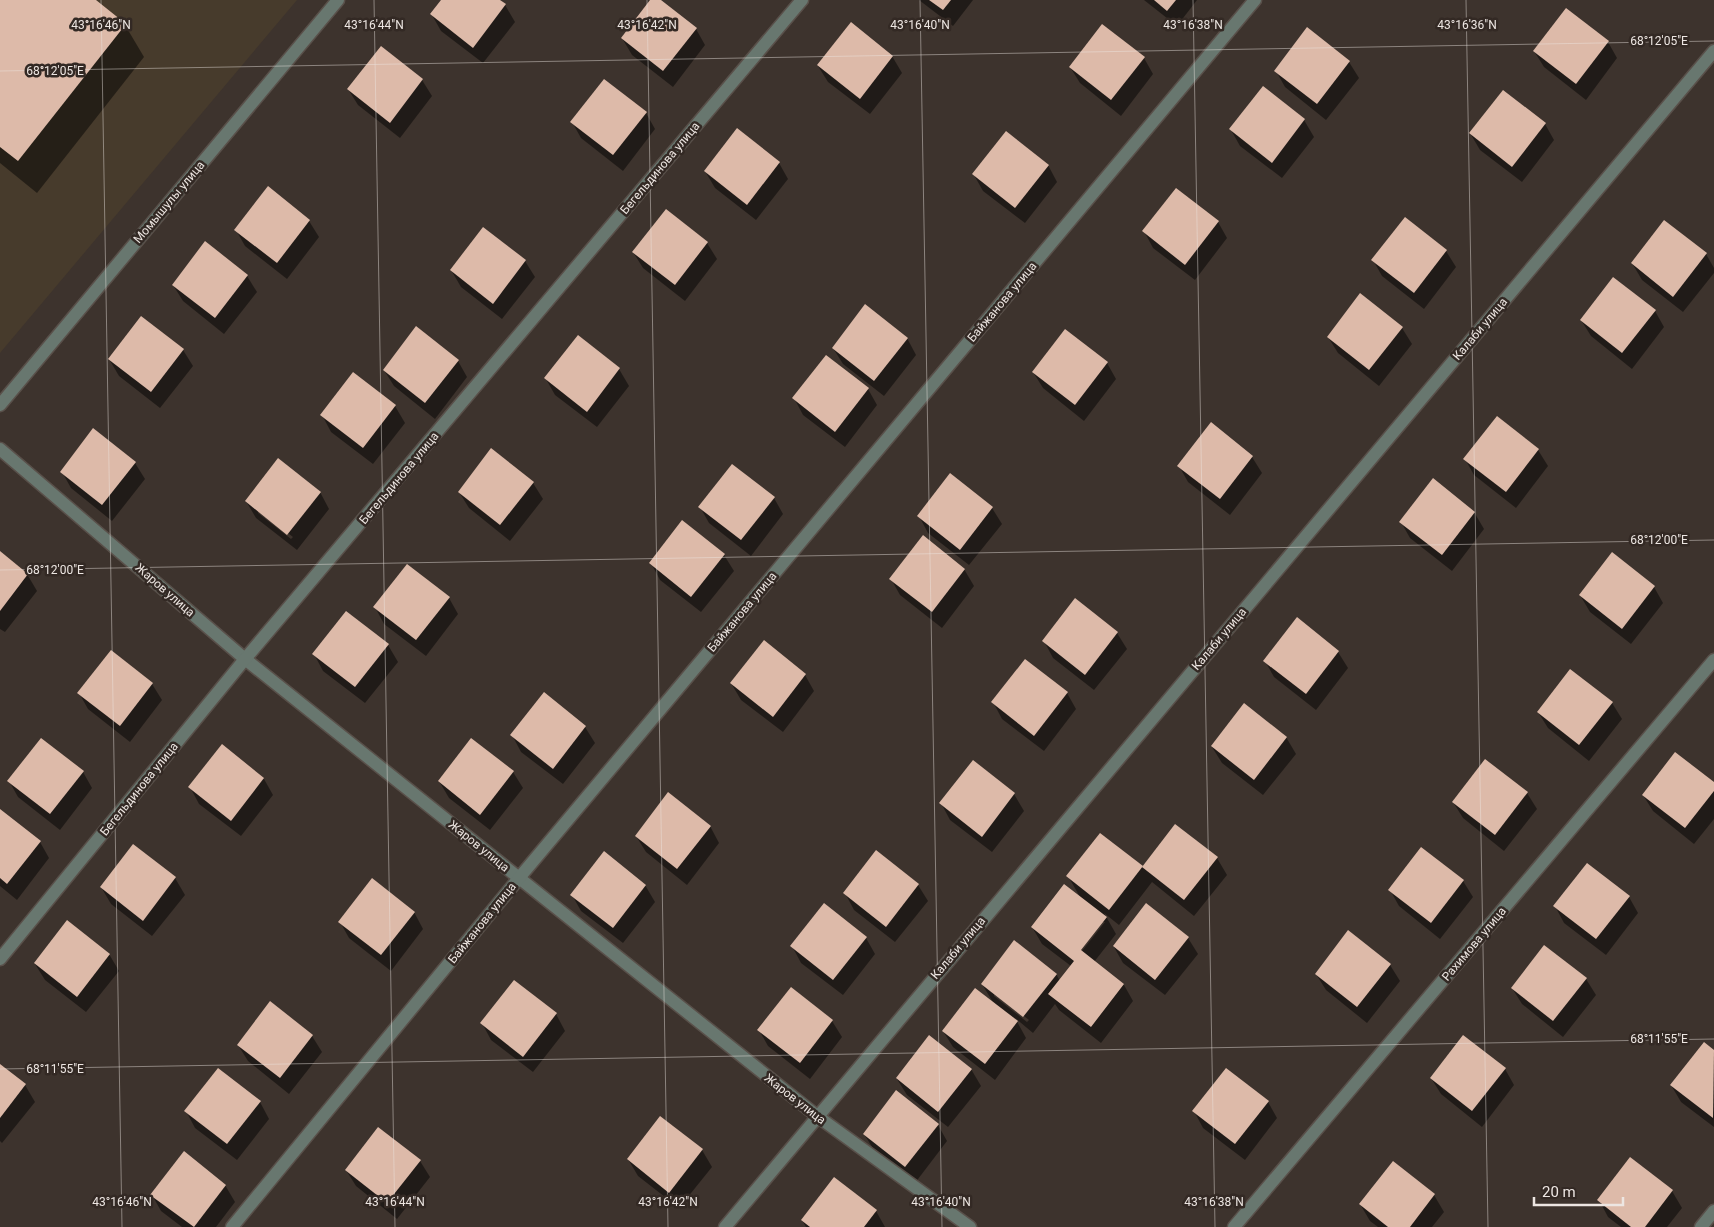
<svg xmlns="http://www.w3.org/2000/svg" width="1714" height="1227" viewBox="0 0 1714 1227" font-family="Roboto,sans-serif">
<rect width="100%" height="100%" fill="#3d332d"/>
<path fill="#473b2c" d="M0 0H297L0 353Z"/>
<g fill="#0007" fill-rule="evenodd">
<path d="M0 0H94L125 25 144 57 37 193 0 163Z"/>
<path d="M443 0H498L505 5 515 22 483 63 441 31 432 15Z"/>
<path d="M651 0H659L696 29 705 45 673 87 632 55 622 38Z"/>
<path d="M919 0H973L953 26Z"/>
<path d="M1144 0H1197L1177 26Z"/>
<path d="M1308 29 1349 62 1359 78 1326 120 1285 87 1276 71Z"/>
<path d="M1608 42 1617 58 1586 100 1544 67 1534 51Z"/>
<path d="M381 48 422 80 432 96 400 138 358 105 348 89Z"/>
<path d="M892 56 902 73 870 114 828 82 818 66Z"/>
<path d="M1144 58 1153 74 1121 116 1080 83 1070 67Z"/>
<path d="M1263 88 1304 120 1314 137 1282 178 1240 146 1231 130Z"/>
<path d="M646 113 655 129 623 171 581 138 572 122Z"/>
<path d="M1545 124 1554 140 1522 182 1480 150 1470 133Z"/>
<path d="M779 163 788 179 756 220 715 188 705 171Z"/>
<path d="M1048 165 1057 182 1025 223 983 191 974 175Z"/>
<path d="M666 210 707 243 717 259 685 301 643 268 633 252Z"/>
<path d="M1405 219 1446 251 1456 267 1424 309 1382 276 1373 260Z"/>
<path d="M309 221 319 237 287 279 245 246 236 230Z"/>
<path d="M1218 222 1227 238 1195 280 1153 248 1144 231Z"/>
<path d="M484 229 525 261 535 277 502 319 461 287 451 270Z"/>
<path d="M1706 254 1714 268V273L1683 312 1642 280 1632 263Z"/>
<path d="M247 276 257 292 224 334 183 301 173 285Z"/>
<path d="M1655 311 1664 327 1632 369 1591 336 1581 320Z"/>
<path d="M142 318 183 350 193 366 160 408 119 376 109 359Z"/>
<path d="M1402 328 1412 344 1379 386 1338 353 1328 337Z"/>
<path d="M578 337 619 369 629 386 597 427 555 395 546 379Z"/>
<path d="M907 338 916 355 884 396 843 364 833 348Z"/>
<path d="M458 361 467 377 435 419 394 386 384 370Z"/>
<path d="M1107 363 1116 379 1084 421 1043 388 1033 372Z"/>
<path d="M353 373 395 406 405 423 373 464 331 432 322 415Z"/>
<path d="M868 389 877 405 845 447 803 415 794 398Z"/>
<path d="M1538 450 1548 466 1516 508 1474 475 1465 459Z"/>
<path d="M1252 457 1262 473 1230 515 1188 482 1179 466Z"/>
<path d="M135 463 145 479 112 521 71 488 62 472Z"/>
<path d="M533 483 543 499 510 541 469 508 459 492Z"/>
<path d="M320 492 329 509 297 550 256 518 246 501ZM258 510 293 537 291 539 258 513Z"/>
<path d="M774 498 783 514 751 556 709 523 700 507Z"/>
<path d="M992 508 1002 524 969 565 928 533 919 516Z"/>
<path d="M1474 512 1484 529 1452 571 1410 538 1401 522Z"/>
<path d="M0 553 27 574 37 591 5 632 0 629Z"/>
<path d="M724 555 734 571 701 612 660 580 651 563Z"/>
<path d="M964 569 974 586 942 628 900 595 891 579Z"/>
<path d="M1654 587 1663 603 1631 644 1590 612 1580 595Z"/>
<path d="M449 598 458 614 426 656 384 624 375 607Z"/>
<path d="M346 613 388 645 398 662 365 703 323 671 314 654Z"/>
<path d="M1117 633 1127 649 1094 690 1053 658 1044 641Z"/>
<path d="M1338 652 1348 668 1316 710 1274 677 1265 661Z"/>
<path d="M805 675 814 691 783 732 741 700 731 683Z"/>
<path d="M152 684 162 700 130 742 88 709 79 693Z"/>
<path d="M1067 693 1076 709 1044 751 1002 719 993 702Z"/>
<path d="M1612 703 1622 719 1589 761 1548 728 1538 712Z"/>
<path d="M585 727 595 743 563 784 521 752 512 735Z"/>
<path d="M1286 737 1296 754 1263 795 1222 763 1212 747Z"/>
<path d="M973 762 1014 794 1024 811 992 852 950 820 941 803Z"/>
<path d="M83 772 92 788 60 830 18 797 9 781Z"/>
<path d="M513 772 523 788 490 830 449 798 439 781Z"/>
<path d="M264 779 273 795 241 836 199 804 190 787Z"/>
<path d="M1714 783V819L1694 844 1653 811 1643 795Z"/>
<path d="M1527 793 1537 809 1504 851 1463 818 1453 802Z"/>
<path d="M0 811 40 842 49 858 17 900 0 886Z"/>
<path d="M710 826 719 843 687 885 646 852 636 836Z"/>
<path d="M1176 826 1217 858 1227 875 1194 916 1152 882 1119 925 1104 913 1116 934 1094 962 1124 985 1133 1001 1101 1043 1059 1010 1055 1004 1033 1033 1015 1018 1026 1038 995 1080 953 1047 943 1031 994 1004 982 984 1056 974 1060 981 1071 966 1042 944 1032 927 1080 897 1068 876 1142 867V868ZM1102 922H1105L1078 956 1076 954ZM994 992 1029 1020 1027 1022 994 996Z"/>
<path d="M134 846 175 878 185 895 152 936 111 904 101 887Z"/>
<path d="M1463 881 1473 897 1440 939 1399 906 1390 890Z"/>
<path d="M645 885 655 902 623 943 581 911 572 895Z"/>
<path d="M918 885 928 901 895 942 854 910 845 893Z"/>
<path d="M1629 897 1638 913 1606 955 1564 923 1555 906Z"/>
<path d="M414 912 423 929 391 971 349 938 340 922Z"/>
<path d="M866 938 875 954 843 995 801 963 792 946Z"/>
<path d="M1188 938 1198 954 1165 995 1123 963 1114 947Z"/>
<path d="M109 954 119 971 86 1012 45 980 35 964Z"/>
<path d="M1390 965 1400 981 1367 1023 1326 990 1316 974Z"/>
<path d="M1586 979 1596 995 1563 1037 1522 1004 1512 988Z"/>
<path d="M556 1014 565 1031 533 1072 491 1040 482 1023Z"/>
<path d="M832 1021 842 1037 810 1079 768 1046 759 1030Z"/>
<path d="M312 1036 322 1052 289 1094 248 1061 238 1045Z"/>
<path d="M1704 1044 1714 1052V1127L1681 1102 1671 1085Z"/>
<path d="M0 1066 25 1085 35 1102 2 1143 0 1141Z"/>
<path d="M971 1069 981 1086 948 1127 907 1095 897 1079Z"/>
<path d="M1505 1069 1514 1085 1482 1127 1441 1094 1431 1078Z"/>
<path d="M260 1102 269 1119 237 1160 195 1128 186 1111Z"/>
<path d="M1268 1102 1277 1118 1245 1160 1203 1128 1194 1111Z"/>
<path d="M660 1118 702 1150 712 1167 679 1208 638 1176 628 1159Z"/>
<path d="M938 1125 947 1141 915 1183 874 1150 864 1134Z"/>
<path d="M1631 1159 1672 1191 1682 1208 1667 1227H1621L1608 1217 1599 1200Z"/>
<path d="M420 1161 430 1177 397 1219 356 1186 346 1170Z"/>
<path d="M1393 1163 1434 1195 1444 1212 1432 1227H1378L1370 1221 1360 1204Z"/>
<path d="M225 1185 235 1202 216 1227H182L161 1211 152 1195Z"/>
<path d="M876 1211 885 1227H806L802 1220Z"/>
</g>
<g fill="#ddbaa9">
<path d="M0 0H96L126 24 18 161 0 147Z"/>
<path d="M441 0H500L506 4 473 48 430 14Z"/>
<path d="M650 0H661L697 28 663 71 621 38Z"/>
<path d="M929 0H951L943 10Z"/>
<path d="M1154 0H1176L1167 11Z"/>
<path d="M1566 8 1609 41 1576 84 1533 51Z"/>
<path d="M851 22 893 56 860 99 817 65Z"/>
<path d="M1102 24 1145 57 1111 100 1069 67Z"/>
<path d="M1307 27 1350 61 1317 104 1274 71Z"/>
<path d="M381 46 423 79 390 123 347 89Z"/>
<path d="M604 79 647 112 613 155 570 122Z"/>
<path d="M1263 86 1305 119 1272 163 1229 129Z"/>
<path d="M1503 90 1546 123 1512 167 1469 133Z"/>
<path d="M737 128 780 162 747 205 704 171Z"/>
<path d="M1006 131 1049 165 1015 208 972 174Z"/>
<path d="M268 186 310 220 277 263 234 230Z"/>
<path d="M1176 188 1219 221 1185 265 1142 231Z"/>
<path d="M666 209 708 242 675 285 632 252Z"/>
<path d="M1405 217 1447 250 1414 293 1371 260Z"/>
<path d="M1664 220 1707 253 1673 297 1631 263Z"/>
<path d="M483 227 526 260 493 304 450 270Z"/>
<path d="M205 241 248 275 215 318 172 285Z"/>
<path d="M1613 277 1656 310 1622 353 1580 320Z"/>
<path d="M1360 293 1403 327 1369 370 1327 337Z"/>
<path d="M865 304 908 338 874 381 832 348Z"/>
<path d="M141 316 184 349 151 392 108 359Z"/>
<path d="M416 326 459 360 425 403 383 370Z"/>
<path d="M1065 329 1108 362 1075 405 1032 372Z"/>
<path d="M578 335 620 368 587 412 544 378Z"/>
<path d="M826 355 869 388 835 432 792 398Z"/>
<path d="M353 372 396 405 363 448 320 415Z"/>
<path d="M1497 416 1539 449 1506 492 1463 459Z"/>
<path d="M1211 422 1253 456 1220 499 1177 466Z"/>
<path d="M93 428 136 462 102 505 60 472Z"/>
<path d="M491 448 534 482 500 525 458 492Z"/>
<path d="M278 458 321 492 287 535 245 501Z"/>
<path d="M732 464 775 497 741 540 698 507Z"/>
<path d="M950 473 993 507 960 550 917 516Z"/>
<path d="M1433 478 1475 512 1442 555 1399 522Z"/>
<path d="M682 520 725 554 691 597 649 563Z"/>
<path d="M923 535 965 569 932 612 889 579Z"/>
<path d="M0 551 28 574 0 611Z"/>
<path d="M1612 552 1655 586 1622 629 1579 595Z"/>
<path d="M407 564 450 597 416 640 373 607Z"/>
<path d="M1075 598 1118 632 1085 675 1042 641Z"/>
<path d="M346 611 389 644 355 687 312 654Z"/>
<path d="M1297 617 1339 651 1306 694 1263 661Z"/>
<path d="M764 640 806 674 773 717 730 683Z"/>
<path d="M111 650 153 683 120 726 77 693Z"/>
<path d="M1025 659 1068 692 1034 736 991 702Z"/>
<path d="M1570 669 1613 702 1579 745 1537 712Z"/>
<path d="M544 692 586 726 553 769 510 735Z"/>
<path d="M1244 703 1287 737 1254 780 1211 746Z"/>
<path d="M41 738 84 771 50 814 7 781Z"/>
<path d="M471 738 514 771 480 815 438 781Z"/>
<path d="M222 744 264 778 231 821 188 787Z"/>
<path d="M1675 752 1714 782V791L1685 828 1642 795Z"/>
<path d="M1485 759 1528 792 1495 835 1452 802Z"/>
<path d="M973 760 1015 793 982 837 939 803Z"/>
<path d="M668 792 711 826 677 869 635 836Z"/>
<path d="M0 809 41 841 7 884 0 878Z"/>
<path d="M1175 824 1218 857 1184 900 1142 867Z"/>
<path d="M1100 833 1143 866 1109 910 1066 876Z"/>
<path d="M133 844 176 877 143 921 100 887Z"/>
<path d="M1421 847 1464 880 1431 923 1388 890Z"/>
<path d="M876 850 919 884 886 927 843 893Z"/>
<path d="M604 851 646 885 613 928 570 895Z"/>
<path d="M1587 863 1630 896 1596 939 1553 906Z"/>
<path d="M372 878 415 912 381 955 338 922Z"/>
<path d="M1064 884 1107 917 1081 950 1124 984 1091 1027 1048 994 1074 961 1031 927Z"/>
<path d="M824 903 867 937 833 980 790 946Z"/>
<path d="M1146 903 1189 937 1155 980 1113 946Z"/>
<path d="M67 920 110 954 77 997 34 963Z"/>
<path d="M1348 930 1391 964 1357 1007 1315 974Z"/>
<path d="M1014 940 1057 974 1023 1017 981 984Z"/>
<path d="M1544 945 1587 978 1553 1021 1511 988Z"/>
<path d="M514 980 557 1013 523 1057 480 1023Z"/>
<path d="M791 987 833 1020 800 1063 757 1030Z"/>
<path d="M975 988 1018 1021 985 1064 942 1031Z"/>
<path d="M270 1001 313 1035 280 1078 237 1045Z"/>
<path d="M929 1035 972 1069 938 1112 896 1078Z"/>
<path d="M1463 1035 1506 1068 1472 1111 1430 1078Z"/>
<path d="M1704 1042 1714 1050 1713 1118 1670 1085Z"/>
<path d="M0 1064 26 1084 0 1118Z"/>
<path d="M218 1068 261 1101 227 1144 184 1111Z"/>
<path d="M1226 1068 1269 1101 1235 1144 1192 1111Z"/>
<path d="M896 1090 939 1124 905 1167 863 1134Z"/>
<path d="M660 1116 703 1149 669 1193 627 1159Z"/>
<path d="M378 1127 421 1160 387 1203 345 1170Z"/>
<path d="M184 1151 226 1185 194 1227 150 1195Z"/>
<path d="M1630 1157 1673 1190 1645 1227H1631L1597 1200Z"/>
<path d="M1393 1161 1435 1194 1410 1227H1388L1359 1204Z"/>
<path d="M834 1177 877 1210 864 1227H810L801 1220Z"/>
</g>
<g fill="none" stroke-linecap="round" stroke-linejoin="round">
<g stroke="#59504a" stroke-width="15">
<g id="minor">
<path d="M0 405 338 0"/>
<path d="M0 449 245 659 817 1116 970 1227"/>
<path d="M0 959 245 659 802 0"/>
<path d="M232 1227 519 878 1255 0"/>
<path d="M725 1227 1714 51"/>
<path d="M1234 1227 1714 660"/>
<path d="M1701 1227 1714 1211"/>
</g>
</g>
<use href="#minor" stroke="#68776f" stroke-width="12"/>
</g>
<path fill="none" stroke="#ede6e2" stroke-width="1" stroke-opacity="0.45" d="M101 0 122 1227M374 0 395 1227M647 0 668 1227M920 0 942 1227M1193 0 1215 1227M1466 0 1488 1227M0 71 1714 41M0 570 1714 540M0 1069 1714 1039"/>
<g text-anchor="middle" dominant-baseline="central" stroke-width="5" stroke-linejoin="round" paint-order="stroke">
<g font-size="12" fill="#ede6e2" stroke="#332924">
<text transform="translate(660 168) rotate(-50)">Бегельдинова улица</text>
<text transform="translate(169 202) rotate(-50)">Момышулы улица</text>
<text transform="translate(1002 302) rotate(-50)">Байжанова улица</text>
<text transform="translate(1480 329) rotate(-50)">Калаби улица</text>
<text transform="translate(399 478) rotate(-50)">Бегельдинова улица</text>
<text transform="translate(165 590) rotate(41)">Жаров улица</text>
<text transform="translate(742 612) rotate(-50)">Байжанова улица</text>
<text transform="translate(1219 639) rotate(-50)">Калаби улица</text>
<text transform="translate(139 789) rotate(-51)">Бегельдинова улица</text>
<text transform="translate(479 846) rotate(39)">Жаров улица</text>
<text transform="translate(482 923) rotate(-51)">Байжанова улица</text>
<text transform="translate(1474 944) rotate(-50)">Рахимова улица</text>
<text transform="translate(958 948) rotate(-50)">Калаби улица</text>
<text transform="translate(795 1099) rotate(38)">Жаров улица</text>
</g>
</g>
<g font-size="12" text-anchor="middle" fill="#ede6e2" stroke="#332924" stroke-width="5" stroke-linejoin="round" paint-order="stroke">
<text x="101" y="29">43°16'46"N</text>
<text x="374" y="29">43°16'44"N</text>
<text x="647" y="29">43°16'42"N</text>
<text x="920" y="29">43°16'40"N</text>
<text x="1193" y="29">43°16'38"N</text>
<text x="1467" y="29">43°16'36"N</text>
<text x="1659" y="45">68°12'05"E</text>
<text x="55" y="75">68°12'05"E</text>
<text x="1659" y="544">68°12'00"E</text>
<text x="55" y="574">68°12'00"E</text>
<text x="1659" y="1043">68°11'55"E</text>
<text x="55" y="1073">68°11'55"E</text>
<text x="122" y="1206">43°16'46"N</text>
<text x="395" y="1206">43°16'44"N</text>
<text x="668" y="1206">43°16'42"N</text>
<text x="941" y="1206">43°16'40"N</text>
<text x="1214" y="1206">43°16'38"N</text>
</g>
<path d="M1534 1197v8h89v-8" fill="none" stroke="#ede6e2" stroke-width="2.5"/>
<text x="1542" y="1197" font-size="15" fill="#ede6e2" stroke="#332924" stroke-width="4" paint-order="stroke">20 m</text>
</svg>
